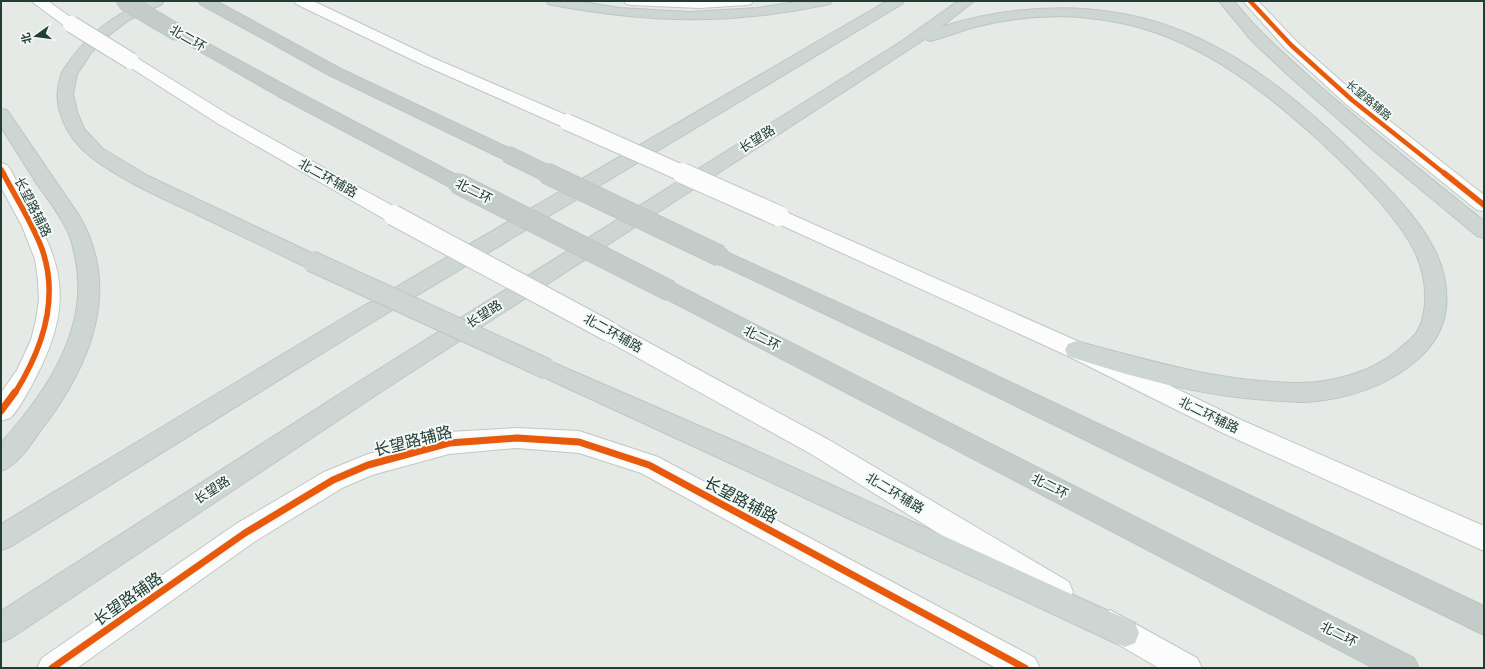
<svg xmlns="http://www.w3.org/2000/svg" width="1485" height="669" viewBox="0 0 1485 669" font-family="'Space Grotesk','Noto Sans SC',sans-serif">
<rect width="100%" height="100%" fill="#e5eae7"/>
<g fill="none" stroke-linecap="round" stroke-linejoin="round">
<g stroke="#c2c7c4" stroke-width="2">
<g id="tertiary">
<path d="M624 1H753L751 4 746 5 700 8 631 5 626 4Z"/>
<path d="M1243 1H1258L1297 42 1358 96 1484 195V211L1477 210 1346 104 1285 48Z"/>
<path d="M1 163 7 165 10 169C53 250 83 286 36 377 31 387 18 411 10 418 8 419 3 420 1 421V393L17 370 31 340 36 320 39 300 38 280 35 259 22 226 1 187Z"/>
<path d="M517 428 579 431 658 457 1035 658 1040 668H996L641 473 579 453 517 448 449 454 372 475 342 488 254 542 77 668H37L42 658 236 524 324 472 368 454 449 432Z"/>
</g>
</g>
<g stroke="#c0c7c4" stroke-width="2">
<g id="secondary">
<path d="M31 1H48L76 21 79 24 76 27 71 29 66 27Z"/>
<path d="M294 1H313L431 57 573 118 576 122 573 126 567 127 561 126 419 63 296 4Z"/>
<path d="M131 56 137 58 229 115 400 210 403 215 400 220 393 222 386 220 217 123 125 64 123 61 125 58Z"/>
<path d="M779 209 1084 344 1239 419 1484 526V551L1223 433 1068 356 772 221 769 216 772 211Z"/>
<path d="M610 323 618 326 829 440 1069 582 1073 592 1069 602 1059 606 1049 602 811 454 602 338 599 332 602 326Z"/>
<path d="M1110 610 1197 658 1202 668H1159L1100 634 1096 624 1100 614Z"/>
</g>
</g>
<g stroke="#bdc6c2" stroke-width="2">
<g id="primary">
<path d="M145 1H164L162 4 129 20 109 35 91 53 77 74 73 94 77 112 84 129 103 149 148 176 318 256 321 261 318 266 311 268 304 266C268 249 233 232 198 215 162 198 122 181 91 157 67 138 50 106 61 75 62 71 66 66 69 62 90 32 113 17 145 1Z"/>
<path d="M546 1H576L620 8 689 12 757 8 803 1H832L830 4 825 5C730 25 648 23 553 5L548 4Z"/>
<path d="M887 1H904L902 4 371 323 10 547 1 550V524L355 311Z"/>
<path d="M958 1H974L941 27C1026 0 1121 0 1202 40 1261 68 1318 117 1364 164 1394 193 1435 234 1444 276 1451 308 1443 337 1418 359 1388 386 1345 400 1305 402 1292 402 1280 401 1267 400 1200 396 1132 377 1068 356L1065 350 1068 344 1076 341C1150 361 1224 383 1302 383 1335 382 1371 372 1397 351 1403 345 1411 340 1416 333 1422 325 1424 314 1425 304 1426 287 1423 270 1416 254 1398 215 1345 164 1313 135 1256 84 1193 36 1116 22 1071 13 1024 15 979 26 962 30 947 37 930 41L925 39 373 397 11 638 1 642V611L357 383 902 41Z"/>
<path d="M1219 1H1234C1260 34 1291 60 1322 88 1375 134 1429 177 1484 221V238L1477 236 1372 149 1287 74 1252 41Z"/>
<path d="M1 109 7 110 78 214C123 288 90 367 41 430 30 445 18 465 1 471V443C47 392 91 327 75 256 73 248 72 240 68 232 60 215 48 199 37 184 25 165 13 146 1 127Z"/>
<path d="M547 360 748 447 1135 623 1139 633 1135 643 1125 647 1115 643 730 463 539 375 536 369 539 363Z"/>
</g>
</g>
<g stroke="#bdc6c2" stroke-width="2">
<g id="trunk">
<path d="M198 1H216L341 69 513 150 516 154 513 158 507 160 501 158 329 75 200 4Z"/>
<path d="M178 28 183 30 290 88 464 179 466 183 464 187 457 189 450 187 278 96 173 36 170 33 173 30Z"/>
<path d="M720 249 940 349 1484 606V635L924 361 713 261 710 256 713 251Z"/>
<path d="M670 283 677 285 1414 658 1419 668H1374L663 297 659 291 663 285Z"/>
</g>
</g>
<use href="#tertiary" fill="#fbfcfb" fill-rule="evenodd"/>
<use href="#secondary" fill="#fbfcfb" fill-rule="evenodd"/>
<use href="#primary" fill="#ced6d3" fill-rule="evenodd"/>
<use href="#trunk" fill="#c4ccca" fill-rule="evenodd"/>
<g stroke="#c0c7c4" stroke-width="18" stroke-linecap="butt">
<g id="secondary-bridge-far1">
<path d="M71 24 131 61"/>
<path d="M567 122 684 174"/>
</g>
</g>
<g stroke="#c0c7c4" stroke-width="22" stroke-linecap="butt">
<g id="secondary-bridge">
<path d="M682 173 779 216"/>
<path d="M393 215 610 332"/>
</g>
</g>
<g stroke="#bdc6c2" stroke-width="22" stroke-linecap="butt">
<path id="primary-bridge" d="M311 261 547 369"/>
</g>
<g stroke="#bdc6c2" stroke-width="18" stroke-linecap="butt">
<g id="trunk-bridge-far1">
<path d="M124 1 178 33"/>
<path d="M507 154 548 174"/>
</g>
</g>
<g stroke="#bdc6c2" stroke-width="22" stroke-linecap="butt">
<g id="trunk-bridge">
<path d="M546 173 720 256"/>
<path d="M457 183 670 291"/>
</g>
</g>
<use href="#secondary-bridge-far1" stroke="#fbfcfb" stroke-width="16"/>
<use href="#secondary-bridge" stroke="#fbfcfb" stroke-width="20"/>
<use href="#primary-bridge" stroke="#ced6d3" stroke-width="20"/>
<use href="#trunk-bridge-far1" stroke="#c4ccca" stroke-width="16"/>
<use href="#trunk-bridge" stroke="#c4ccca" stroke-width="20"/>
<g stroke="#f3f9f6" stroke-width="6">
<g id="cycleway-far2">
<path d="M1250 1 1291 45 1352 100 1445 174"/>
<path d="M1 169 4 174"/>
</g>
</g>
<g stroke="#f3f9f6" stroke-width="8">
<g id="cycleway-far1">
<path d="M3 173C16 198 32 222 42 249 60 300 42 350 15 393"/>
<path d="M1444 173 1484 205"/>
</g>
</g>
<g stroke="#f3f9f6" stroke-width="10">
<g id="cycleway">
<path d="M1 411 15 392"/>
<path d="M52 668 245 533 333 480 368 465 449 443 517 438 579 442 649 465 1025 668"/>
</g>
</g>
<use href="#cycleway-far2" stroke="#e8590c" stroke-width="4.5"/>
<use href="#cycleway-far1" stroke="#e8590c" stroke-width="5.5"/>
<use href="#cycleway" stroke="#e8590c" stroke-width="7"/>
</g>
<g text-anchor="middle" dominant-baseline="central" stroke-width="4" stroke-linejoin="round" paint-order="stroke">
<g font-size="11" fill="#233d34" stroke="#f3f9f6">
<text transform="translate(1369 100) rotate(40)">长望路辅路</text>
</g>
<g font-size="13" fill="#233d34" stroke="#f3f9f6">
<text transform="translate(188 38) rotate(30)">北二环</text>
<text transform="translate(757 139) rotate(-32)">长望路</text>
<text transform="translate(328 178) rotate(29)">北二环辅路</text>
<text transform="translate(474 191) rotate(27)">北二环</text>
<text transform="translate(33 207) rotate(63)">长望路辅路</text>
<text transform="translate(484 314) rotate(-33)">长望路</text>
<text transform="translate(613 333) rotate(29)">北二环辅路</text>
<text transform="translate(762 338) rotate(27)">北二环</text>
<text transform="translate(1209 415) rotate(26)">北二环辅路</text>
<text transform="translate(1050 486) rotate(27)">北二环</text>
<text transform="translate(212 490) rotate(-33)">长望路</text>
<text transform="translate(895 493) rotate(31)">北二环辅路</text>
<text transform="translate(1339 634) rotate(27)">北二环</text>
</g>
<g font-size="16" fill="#233d34" stroke="#f3f9f6">
<text transform="translate(413 441) rotate(-14)">长望路辅路</text>
<text transform="translate(741 500) rotate(28)">长望路辅路</text>
<text transform="translate(128 599) rotate(-35)">长望路辅路</text>
</g>
</g>
<rect width="1485" height="669" fill="none" stroke="#233d34" stroke-width="4"/>
<g transform="translate(36 36) rotate(256)" stroke="#f3f9f6" stroke-width="3" paint-order="stroke">
<path d="M0-3L7 15L0 10L-7 15Z" fill="#233d34"/>
<text y="-6" font-size="11" font-weight="bold" text-anchor="middle" fill="#233d34">北</text>
</g>
</svg>
